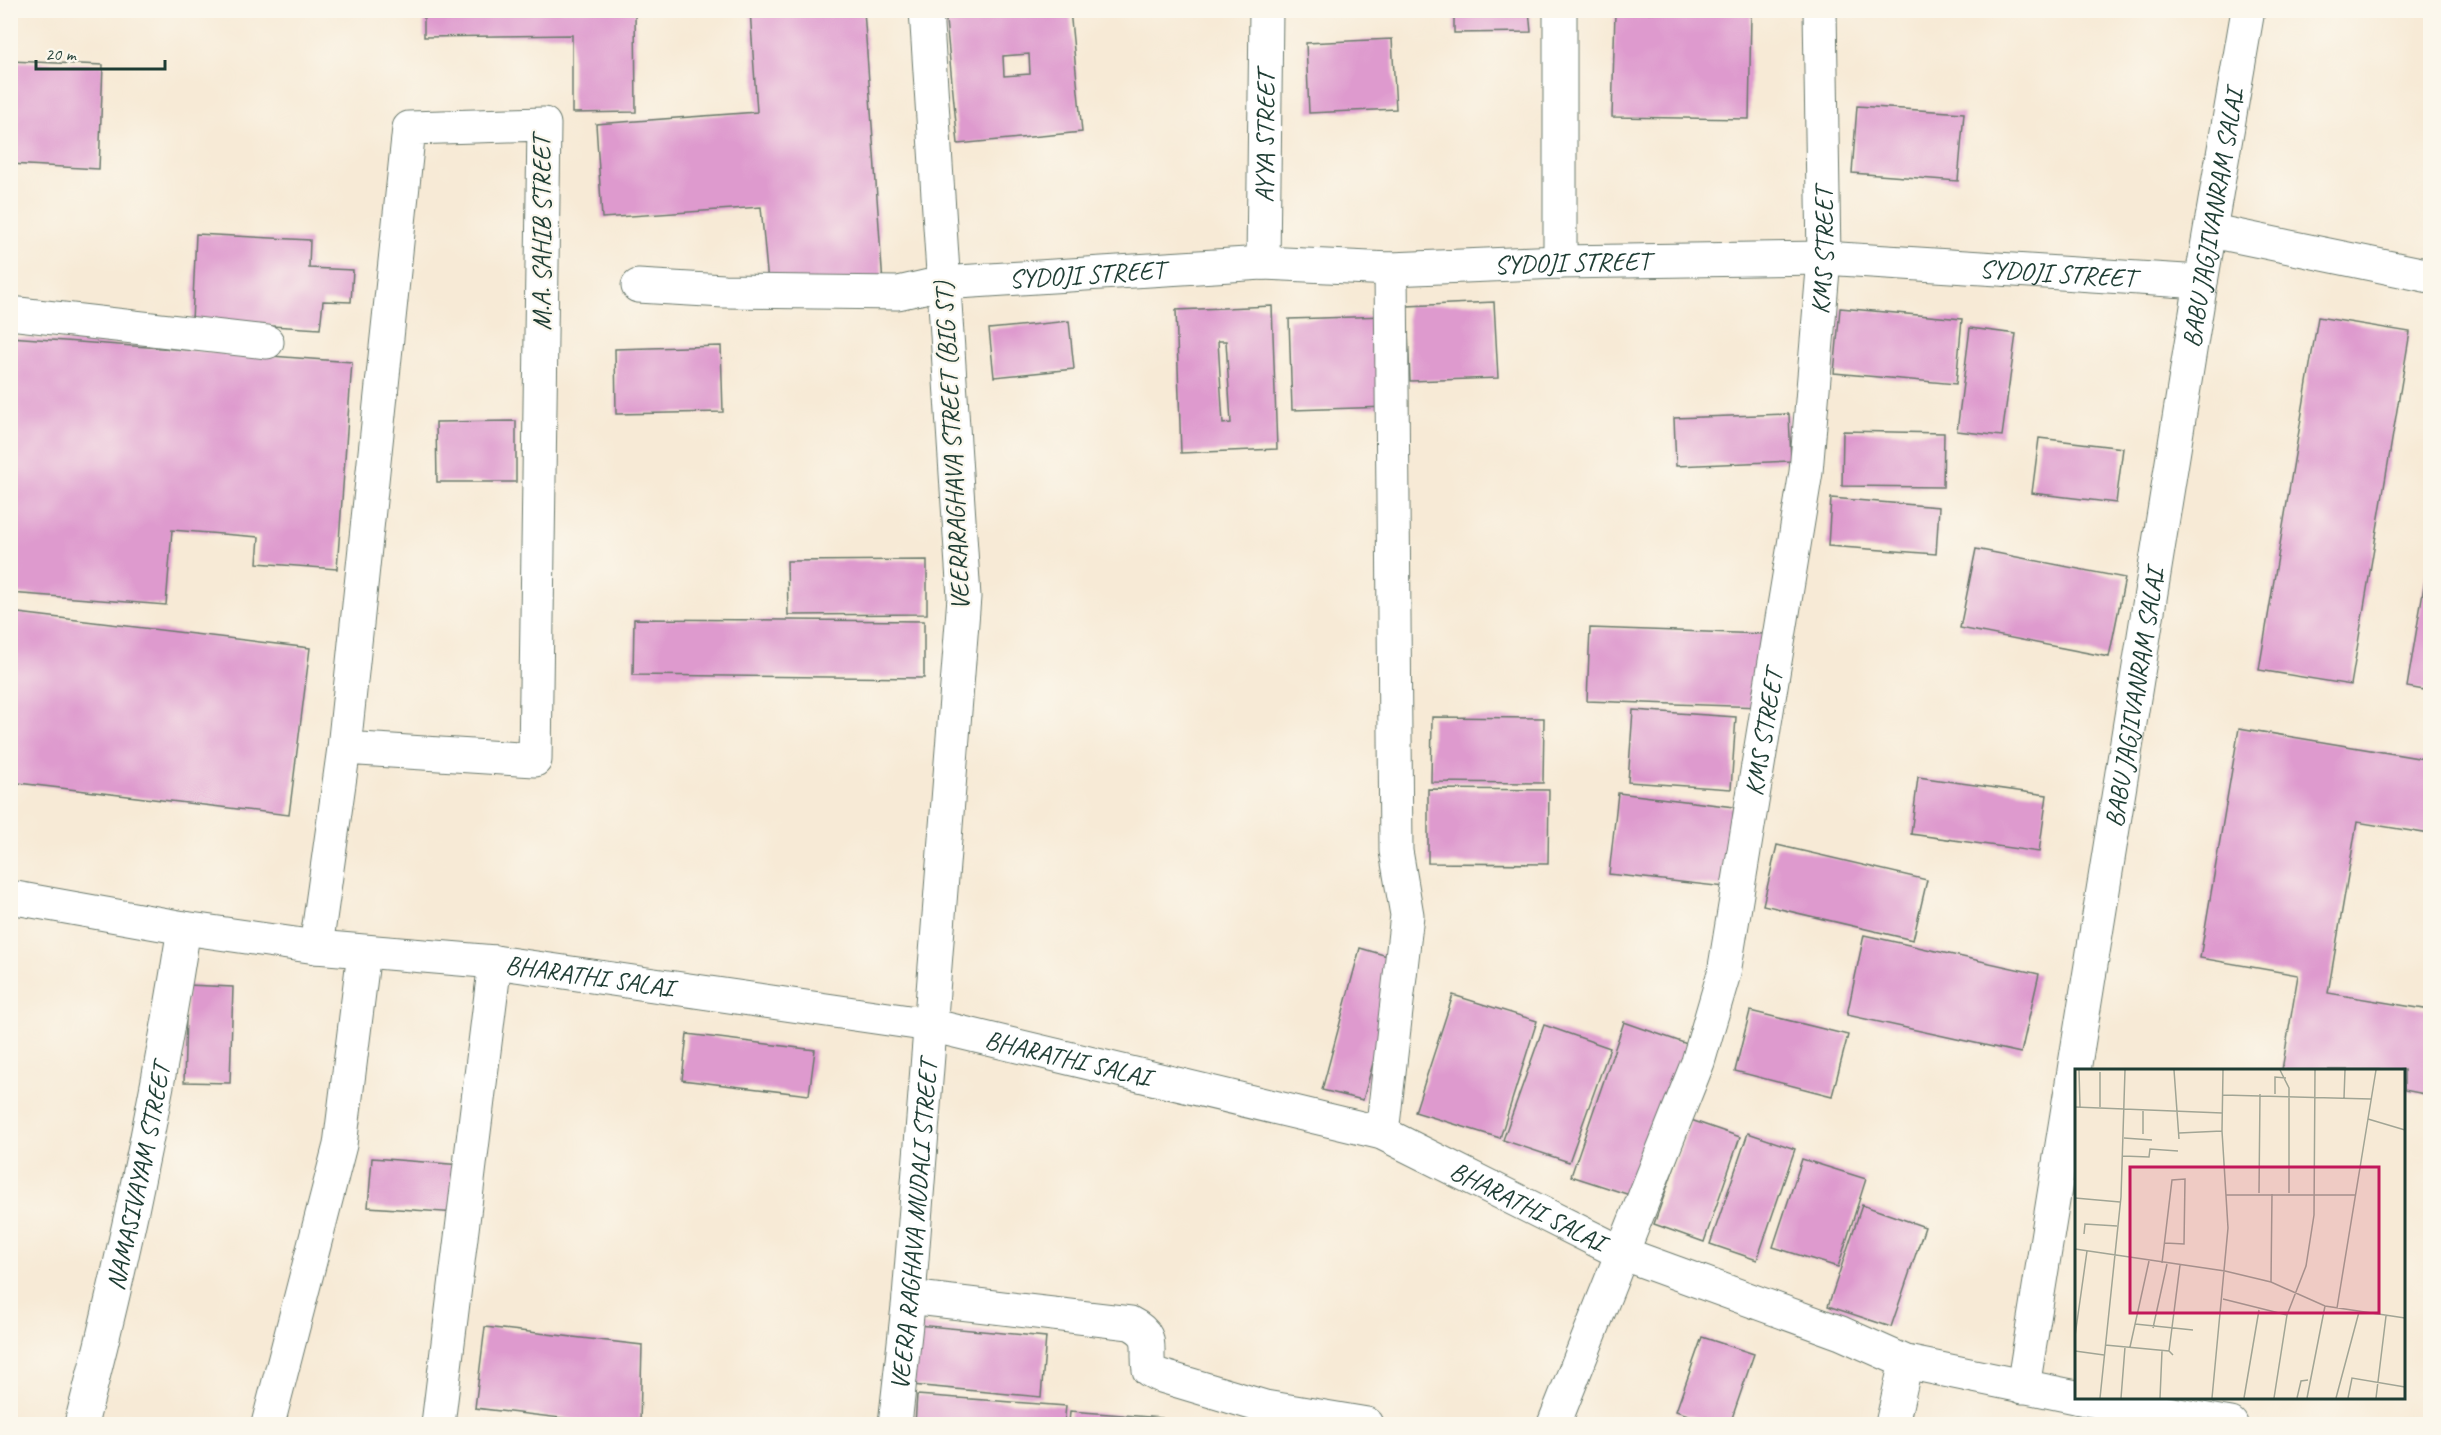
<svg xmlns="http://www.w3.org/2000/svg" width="2441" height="1435" viewBox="0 0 2441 1435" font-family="Caveat,sans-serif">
<rect width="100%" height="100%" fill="#fbf7ec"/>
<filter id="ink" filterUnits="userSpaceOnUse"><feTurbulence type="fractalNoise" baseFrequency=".0167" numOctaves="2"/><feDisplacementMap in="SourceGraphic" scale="12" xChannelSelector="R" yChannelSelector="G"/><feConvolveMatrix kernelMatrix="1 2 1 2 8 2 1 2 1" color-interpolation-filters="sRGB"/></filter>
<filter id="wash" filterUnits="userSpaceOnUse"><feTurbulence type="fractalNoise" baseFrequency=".008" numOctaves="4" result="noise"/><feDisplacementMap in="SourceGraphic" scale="24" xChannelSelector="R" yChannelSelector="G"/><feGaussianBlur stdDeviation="1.35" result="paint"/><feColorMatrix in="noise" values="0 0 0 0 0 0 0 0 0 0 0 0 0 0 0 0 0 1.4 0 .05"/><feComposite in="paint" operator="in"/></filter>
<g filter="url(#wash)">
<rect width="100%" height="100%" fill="#f7ead6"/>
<g id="blocks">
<g fill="#de9ace" fill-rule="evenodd">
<path d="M424 10H635L636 112 572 113V35L424 37Z"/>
<path d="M750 10H864L883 284 768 283 761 207 602 218 596 124 757 112Z"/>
<path d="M945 10H1070L1082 132 958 144ZM1029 54 1030 74 1004 76 1003 56Z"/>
<path d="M1454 10H1529L1531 32 1454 33Z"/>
<path d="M1909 10H1959L1958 17Z"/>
<path d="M1615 12 1751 14 1749 119 1612 117Z"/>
<path d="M1392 39 1396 109 1309 113 1306 43Z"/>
<path d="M10 61 103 65 99 169 10 164Z"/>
<path d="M1857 106 1964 113 1958 181 1852 173Z"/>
<path d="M196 234 310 240 309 268 353 270 351 302 323 301 320 329 192 321Z"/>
<path d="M1494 302 1498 378 1410 381 1407 306Z"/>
<path d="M1272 306 1277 449 1181 453 1176 310ZM1218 341H1226L1231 423 1223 424Z"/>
<path d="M1840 308 1962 319 1956 384 1834 373Z"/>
<path d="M1386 316 1389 407 1292 410 1289 319Z"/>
<path d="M2318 317 2410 332 2351 685 2259 670Z"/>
<path d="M1069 321 1074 369 994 377 989 329Z"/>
<path d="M1970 328 2016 334 2002 436 1957 431Z"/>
<path d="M10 337 352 362 337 569 257 563 259 537 172 530 166 605 10 593Z"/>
<path d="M721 346 723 412 616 414 615 349Z"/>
<path d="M1789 414 1791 461 1676 466 1674 418Z"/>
<path d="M516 421V482H437L436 422Z"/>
<path d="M1843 431 1944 433 1943 487 1842 486Z"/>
<path d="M2039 438 2123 448 2116 503 2032 493Z"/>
<path d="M1831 498 1939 507 1936 554 1828 546Z"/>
<path d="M1976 549 2125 578 2109 657 1960 628Z"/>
<path d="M2429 556H2430V691L2407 687Z"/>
<path d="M927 560V614L788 615 787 561Z"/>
<path d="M10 612 310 648 289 815 10 782Z"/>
<path d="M634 619 924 621V678L633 675Z"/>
<path d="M1590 628 1764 634 1761 707 1587 701Z"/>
<path d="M1633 710 1736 717 1731 789 1628 782Z"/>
<path d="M1432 717 1544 718 1543 783 1431 782Z"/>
<path d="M2239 728 2430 760V834L2357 822 2328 993 2430 1010V1095L2404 1090V1070H2282L2298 975 2200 958Z"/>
<path d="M1918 777 2047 795 2039 852 1911 834Z"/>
<path d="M1428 789 1549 790 1548 864 1428 863Z"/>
<path d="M1618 793 1734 807 1725 887 1609 874Z"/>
<path d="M1777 845 1927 880 1913 940 1763 905Z"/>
<path d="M1864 935 2039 974 2021 1053 1847 1015Z"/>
<path d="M1360 948 1401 960 1363 1100 1322 1090Z"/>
<path d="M187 985 233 987 230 1083 184 1082Z"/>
<path d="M1453 995 1537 1021 1500 1138 1415 1112Z"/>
<path d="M1750 1011 1848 1035 1832 1096 1735 1071Z"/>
<path d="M1624 1022 1687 1044 1636 1197 1571 1176Z"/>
<path d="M1544 1025 1610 1048 1569 1162 1503 1140Z"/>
<path d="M687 1034 815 1050 809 1095 682 1080Z"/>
<path d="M1691 1120 1740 1137 1704 1242 1654 1224Z"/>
<path d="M1748 1133 1795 1149 1757 1260 1710 1244Z"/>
<path d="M372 1158 462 1165 458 1213 368 1207Z"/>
<path d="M1802 1159 1866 1179 1838 1267 1773 1247Z"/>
<path d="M1862 1205 1925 1227 1891 1327 1828 1306Z"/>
<path d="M917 1325 1046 1337 1041 1397 912 1385Z"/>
<path d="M485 1327 642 1345 640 1424H612L475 1408Z"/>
<path d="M1702 1337 1754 1354 1730 1424H1714L1676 1411Z"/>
<path d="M917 1395 1066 1406 1064 1424H915Z"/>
<path d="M1070 1411 1162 1418 1161 1424H1069Z"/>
</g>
</g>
</g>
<g filter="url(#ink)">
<use href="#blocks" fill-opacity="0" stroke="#6b7a6d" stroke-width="1.5"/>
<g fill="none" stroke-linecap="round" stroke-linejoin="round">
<g stroke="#6b7a6d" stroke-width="35">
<g id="minor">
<path d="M1560 10V262"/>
<path d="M2212 231 2430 276"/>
<path id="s1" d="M1263 263 1266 10"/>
<path id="s2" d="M638 286 724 291 898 293 942 283 1263 263 1391 269 1560 262 1824 258 2201 282"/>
<path d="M10 313 267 342"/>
<path id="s3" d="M10 897 184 928 316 947 495 962 930 1025 1382 1133 1624 1254 1841 1333 1906 1362 2076 1397"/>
<path d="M316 947 344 748 409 128 544 124 535 760 344 748"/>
<path d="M1382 1133 1407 915 1396 851 1391 269"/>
<path d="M909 1297 1130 1323C1156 1336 1145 1347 1149 1370L1158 1375 1265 1407 1367 1424"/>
<path id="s4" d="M2023 1387 2201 282 2248 10"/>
<path d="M2080 1398 2231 1424"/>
<path id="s5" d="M81 1424C124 1261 158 1095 184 928"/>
<path d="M268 1424 340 1145 364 952"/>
<path d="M438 1424 495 962"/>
<path id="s6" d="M895 1424 909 1297 964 597 926 10"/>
<path id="s7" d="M1554 1424 1698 1062 1724 973 1806 472 1824 258 1820 10"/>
<path d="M1892 1424 1906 1362"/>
</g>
</g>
<use href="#minor" stroke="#fff" stroke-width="33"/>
</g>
</g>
<g text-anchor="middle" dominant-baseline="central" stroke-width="4.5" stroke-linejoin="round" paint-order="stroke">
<g font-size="26" fill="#1f3d34" stroke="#fbf7ec">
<text stroke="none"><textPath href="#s1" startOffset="126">AYYA STREET</textPath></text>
<text stroke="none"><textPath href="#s4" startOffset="1184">BABU JAGJIVANRAM SALAI</textPath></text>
<text transform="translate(541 233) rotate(-90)">M.A. SAHIB STREET</text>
<text stroke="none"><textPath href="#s7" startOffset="1212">KMS STREET</textPath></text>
<text stroke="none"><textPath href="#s2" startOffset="936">SYDOJI STREET</textPath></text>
<text stroke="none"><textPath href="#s2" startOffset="1422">SYDOJI STREET</textPath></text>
<text stroke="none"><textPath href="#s2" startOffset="450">SYDOJI STREET</textPath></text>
<text transform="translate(952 446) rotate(-93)">VEERARAGHAVA STREET (BIG ST)</text>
<text stroke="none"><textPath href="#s4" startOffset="698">BABU JAGJIVANRAM SALAI</textPath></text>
<text stroke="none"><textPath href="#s7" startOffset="726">KMS STREET</textPath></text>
<text stroke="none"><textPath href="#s3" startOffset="585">BHARATHI SALAI</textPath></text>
<text stroke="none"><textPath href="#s3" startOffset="1071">BHARATHI SALAI</textPath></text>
<text stroke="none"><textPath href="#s5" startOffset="254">NAMASIVAYAM STREET</textPath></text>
<text stroke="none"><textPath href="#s3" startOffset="1557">BHARATHI SALAI</textPath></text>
<text stroke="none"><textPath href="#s6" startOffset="200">VEERA RAGHAVA MUDALI STREET</textPath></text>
</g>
</g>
<g transform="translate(2075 1069)">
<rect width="330" height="330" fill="#f7ead6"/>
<path fill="none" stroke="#a1a595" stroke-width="1.5" d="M4 1 5 38M99 1 104 70M205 1 214 19V124M25 3V38M200 25V8L211 9M148 26 296 30M269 29 270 1M0 38 147 44M68 42V65M293 50 330 61M104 64 147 62M49 69 77 71M48 87 74 88 75 80 103 82M184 124 185 25M151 126H280M0 129 45 133M9 165 10 155 42 157M0 180 150 202 196 213 250 237 330 249M87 194 97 111 110 110 109 175 90 174M196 213 197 125M148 230 212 246M262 239 301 1M60 255 118 261M78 259 92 195M0 267 12 182M30 276 94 282 98 286M55 278 74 192M0 282 29 286M94 282 105 196M25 329 46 128 50 1M46 329 50 278M85 329 87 282M137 329 153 159 147 62 148 1M169 329 184 241M199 329 212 246 231 197 239 146 240 1M222 329 226 312 233 311M232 329 250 237M261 329 284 243M273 329 277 309 330 318M301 329 311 247"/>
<path fill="#c2185b" fill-opacity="0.15" stroke="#c2185b" stroke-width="3" d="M55 98H304V244H55Z"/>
<rect width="330" height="330" fill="none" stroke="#1f3d34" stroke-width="3"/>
</g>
<rect width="2441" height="1435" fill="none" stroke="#fbf7ec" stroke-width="36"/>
<path d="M36 60v9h129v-9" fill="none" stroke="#1f3d34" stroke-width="3"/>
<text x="45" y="60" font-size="18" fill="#1f3d34" stroke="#fbf7ec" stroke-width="4.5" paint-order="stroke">20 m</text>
</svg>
